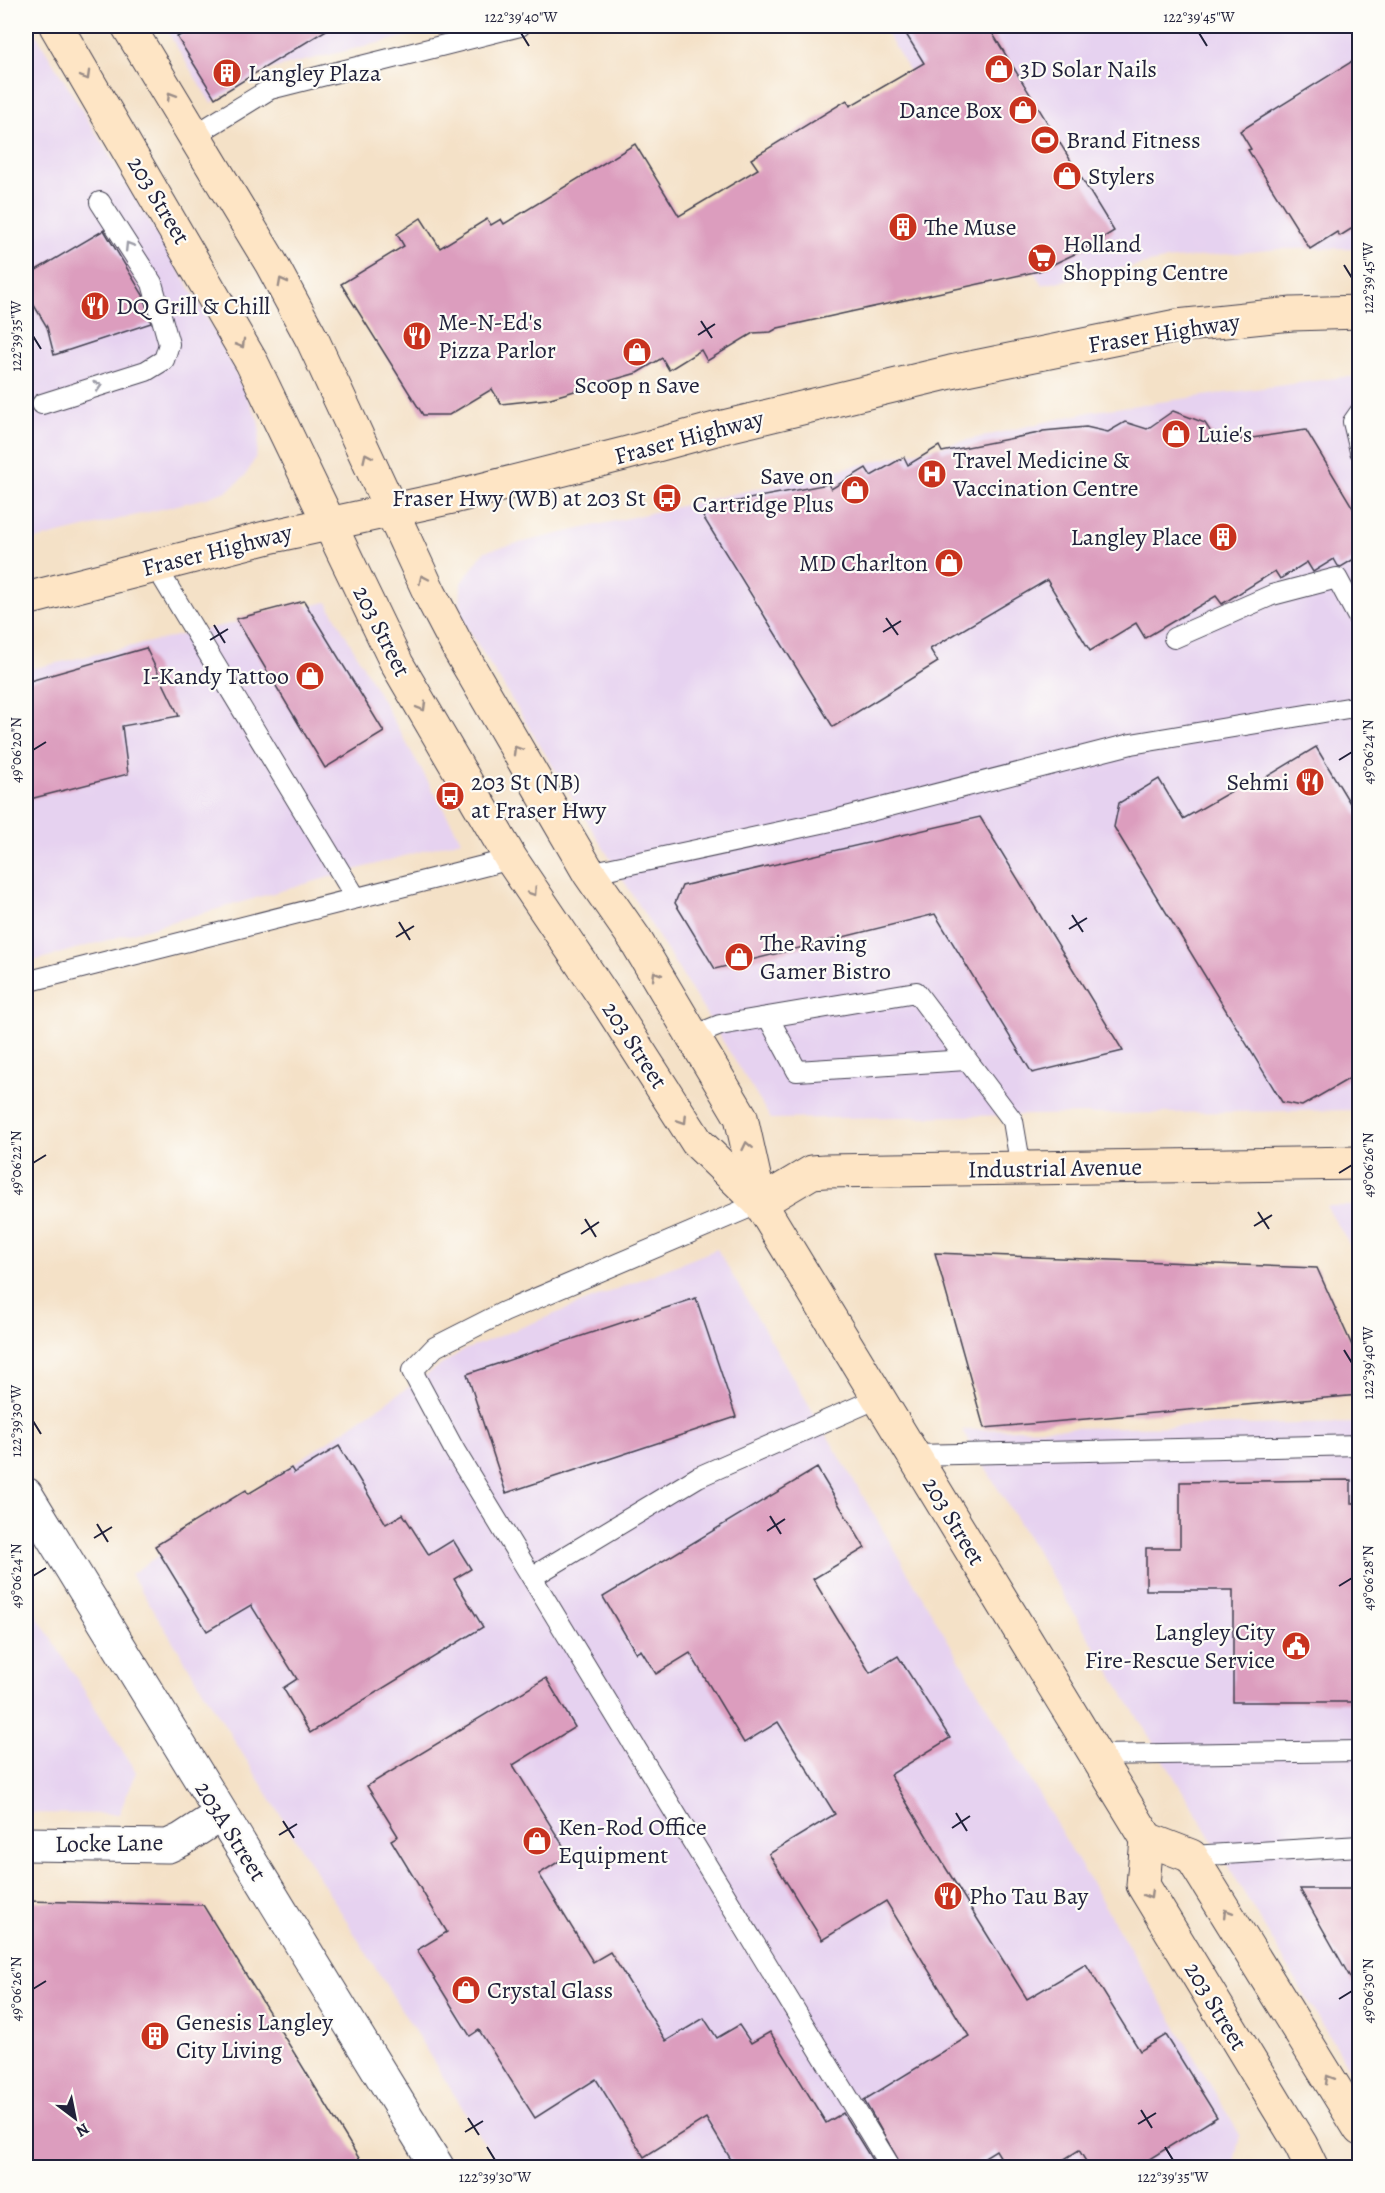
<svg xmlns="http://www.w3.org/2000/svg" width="1385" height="2193" viewBox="0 0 1385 2193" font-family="Alegreya,serif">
<rect width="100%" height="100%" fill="#fdfcf7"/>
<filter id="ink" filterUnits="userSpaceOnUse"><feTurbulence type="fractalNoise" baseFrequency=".0167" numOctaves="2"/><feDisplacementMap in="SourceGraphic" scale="12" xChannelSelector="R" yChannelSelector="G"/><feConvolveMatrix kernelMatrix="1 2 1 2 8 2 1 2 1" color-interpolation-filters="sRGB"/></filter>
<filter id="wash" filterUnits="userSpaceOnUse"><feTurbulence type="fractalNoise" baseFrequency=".008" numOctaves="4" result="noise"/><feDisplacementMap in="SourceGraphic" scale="24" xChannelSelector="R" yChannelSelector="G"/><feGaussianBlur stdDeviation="1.35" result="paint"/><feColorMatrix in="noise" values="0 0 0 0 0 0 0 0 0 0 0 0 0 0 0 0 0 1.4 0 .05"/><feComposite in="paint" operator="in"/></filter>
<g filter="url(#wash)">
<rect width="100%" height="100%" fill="#f4e1c7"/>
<g fill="#e6d2f0">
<path d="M26 26H31L199 303 234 369 258 420 260 432 256 456 250 468 244 477 227 491 206 498 26 542Z"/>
<path d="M164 26H449L267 70 211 103Z"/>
<path d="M882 26H1359V248L1279 249 1164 260 1042 285Z"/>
<path d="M1343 377H1359V1110L771 1119 460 616 461 583 485 551 1094 411Z"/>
<path d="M327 602 461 840 26 963V670Z"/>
<path d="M1326 1206H1359V1260Z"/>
<path d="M717 1249 1240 2135 1233 2167H499L131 1574 462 1351Z"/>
<path d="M1359 1423V2086L1204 1826 962 1430Z"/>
<path d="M26 1599 136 1772 119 1814 26 1813Z"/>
</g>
<g id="blocks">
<g fill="#dc9dbe">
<path d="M196 26H333L215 98 177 37Z"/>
<path d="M901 26H988L1114 231 1083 250 1039 271 850 312 778 328 771 332 753 333 707 361 701 350 669 370 662 358 637 373 547 399 501 404 492 389 449 415H423L341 284 404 246 397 234 421 218 440 248 487 219 491 225 501 219 504 224 635 144 679 216 758 169 751 159 847 100 850 106 924 63Z"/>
<path d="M1359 57V224L1340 236 1337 232 1310 249 1248 150 1251 149 1240 131Z"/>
<path d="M104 230 143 295 151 323 54 355 47 327 26 292V276Z"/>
<path d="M1173 411 1205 423 1218 443 1306 430 1359 518V556L1341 567 1338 566 1334 559 1313 572 1307 562 1280 579 1275 571 1222 604 1216 596 1145 638 1136 623 1090 651 1047 580 930 649 938 662 833 727 702 515 715 512 712 506 828 484 831 489 866 468 871 476 904 457 908 465 939 446 942 452 1039 433 1043 431 1086 427 1108 432 1125 422 1147 429Z"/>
<path d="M304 601 384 732 325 768 236 619Z"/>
<path d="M146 648 179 716 122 726 128 774 26 800V682Z"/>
<path d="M1316 747 1359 818V1073L1302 1106 1282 1102 1114 827 1119 803 1159 779 1183 819 1242 785 1245 790Z"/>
<path d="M980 817 1123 1051 1032 1073 935 914 715 969 675 903 682 886Z"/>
<path d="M935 1253 1317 1268 1359 1361V1395L984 1428Z"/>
<path d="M696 1298 736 1417 506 1493 467 1374Z"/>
<path d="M339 1446 386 1524 403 1514 429 1555 453 1540 471 1569 454 1579 483 1627 310 1733 283 1688 297 1679 251 1605 207 1631 155 1546 246 1490 248 1494 291 1468 294 1473Z"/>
<path d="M817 1468 865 1548 813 1579 870 1673 898 1656 950 1738 890 1775 944 1865 1027 1999 1086 1964 1140 2051 1166 2035 1217 2117 1135 2168H1090L1079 2150 1050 2168H1007L996 2150 967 2168H903L864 2100 969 2036 886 1901 822 1940 769 1854 835 1814 778 1722 744 1743 690 1653 656 1674 641 1650 636 1653 603 1597Z"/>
<path d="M1351 1480V1503H1359V1702H1233V1590H1146V1548H1180V1482Z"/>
<path d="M546 1678 575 1727 513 1765 569 1855 539 1874 593 1962 610 1952 666 2041 704 2018 717 2038 739 2025 751 2043 770 2032 826 2123 843 2113 877 2168H736L706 2118 644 2157 596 2079 535 2118 479 2030 470 2036 417 1950 447 1932 391 1840 398 1836 367 1786Z"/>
<path d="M1300 1889H1359V1993Z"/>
<path d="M26 1901 203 1905 365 2168H26Z"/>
</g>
</g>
</g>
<g filter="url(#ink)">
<use href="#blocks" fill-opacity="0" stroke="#423f50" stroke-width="1.5"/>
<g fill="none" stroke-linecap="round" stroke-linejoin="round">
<g stroke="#423f50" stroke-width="22">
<g id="lane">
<path d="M195 135 270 89 520 26"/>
<path d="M42 404 146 371 164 360 169 344 152 283 100 202"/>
<path d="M1360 412 1353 422 1360 451"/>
<path d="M155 565 356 898"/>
<path d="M1174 638 1272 595 1337 578 1360 621"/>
<path d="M589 873 831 821 1131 744 1354 707 1360 716"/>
<path d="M26 982 511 859"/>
<path d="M768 1017 797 1071 966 1060"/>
<path d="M693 1036 720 1025 916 992 1013 1121 1021 1168"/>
<path d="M760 1203 504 1312 435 1347 412 1371 455 1451 891 2168"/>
<path d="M914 1455 1360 1445"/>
<path d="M532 1577 698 1477 878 1398"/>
<path d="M1097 1755 1360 1751"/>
<path d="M1191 1856 1360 1846"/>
</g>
</g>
<g stroke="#423f50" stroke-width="35">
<g id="street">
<path d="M26 1494 438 2168"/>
<path d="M26 1844 168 1846 181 1840 221 1814"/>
</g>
</g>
<g stroke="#423f50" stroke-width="35">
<g id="secondary">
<path d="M56 26 252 363 397 664 511 859 606 1000 697 1142 760 1203 1147 1839 1143 1885 1301 2145 1312 2168"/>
<path d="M128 26 271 263 313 341 430 594 460 651 589 873 635 939 741 1117 760 1203"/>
<path d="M26 599 269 537 453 497 624 454 719 428 951 372 1177 326 1292 314 1360 312"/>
<path d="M760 1203 812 1172 825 1171 1360 1163"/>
<path d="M1147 1839 1191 1856 1360 2129"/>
</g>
</g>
<use href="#lane" stroke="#fff" stroke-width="20"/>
<use href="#street" stroke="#fff" stroke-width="33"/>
<use href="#secondary" stroke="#fee5c5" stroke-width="33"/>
</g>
<defs><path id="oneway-chevron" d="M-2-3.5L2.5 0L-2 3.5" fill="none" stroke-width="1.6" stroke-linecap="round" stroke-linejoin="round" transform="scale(1.5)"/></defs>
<g stroke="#9b8d87">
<use href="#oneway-chevron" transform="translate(86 76) rotate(60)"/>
<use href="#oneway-chevron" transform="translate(171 96) rotate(-121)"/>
<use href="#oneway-chevron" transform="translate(282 282) rotate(-118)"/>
<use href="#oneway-chevron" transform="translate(241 344) rotate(60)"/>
<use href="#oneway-chevron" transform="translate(367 457) rotate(-115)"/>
<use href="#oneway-chevron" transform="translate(423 579) rotate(-115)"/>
<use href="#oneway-chevron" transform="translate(422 707) rotate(60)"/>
<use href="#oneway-chevron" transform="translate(517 750) rotate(-120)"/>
<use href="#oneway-chevron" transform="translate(533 892) rotate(56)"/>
<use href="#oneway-chevron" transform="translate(656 975) rotate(-121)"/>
<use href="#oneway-chevron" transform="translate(683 1120) rotate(57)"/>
<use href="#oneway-chevron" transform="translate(747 1146) rotate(-102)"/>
<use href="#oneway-chevron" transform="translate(1149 1895) rotate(59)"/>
<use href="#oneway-chevron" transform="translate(1227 1913) rotate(-122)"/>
<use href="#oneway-chevron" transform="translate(1329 2079) rotate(-121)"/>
</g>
<g stroke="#9c9ca7">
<use href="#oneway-chevron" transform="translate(129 246) rotate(-122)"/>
<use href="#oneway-chevron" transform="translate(98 386) rotate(-18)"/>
</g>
</g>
<path fill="none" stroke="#22223b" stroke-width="2" d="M521 33 529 46M1199 33 1207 46M1344 265 1352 278M701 321 712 338M698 335 715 324M33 336 41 349M886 618 898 635M214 625 225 643M883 632 901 621M210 640 228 629M33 750 46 742M1339 760 1352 752M1072 915 1083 932M399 922 410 940M1069 929 1087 918M396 937 414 926M33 1163 46 1155M1339 1173 1352 1165M1258 1212 1269 1229M585 1219 596 1237M1254 1226 1272 1215M581 1234 599 1222M1344 1350 1352 1363M33 1421 41 1434M770 1516 781 1534M97 1524 108 1542M767 1531 785 1519M94 1538 112 1527M33 1576 46 1568M1339 1586 1352 1578M956 1813 967 1831M283 1821 294 1838M952 1828 970 1816M279 1835 297 1824M33 1989 46 1981M1339 1999 1352 1991M1141 2110 1152 2128M468 2118 479 2135M1138 2124 1156 2113M465 2132 483 2121M487 2147 495 2160M1165 2147 1173 2160"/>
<defs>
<g id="shop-disc" transform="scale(1.5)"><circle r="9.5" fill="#c8321e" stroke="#fdfcf7"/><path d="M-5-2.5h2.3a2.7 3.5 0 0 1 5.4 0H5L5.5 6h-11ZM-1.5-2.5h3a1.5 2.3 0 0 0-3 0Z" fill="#fff"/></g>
<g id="building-disc" transform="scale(1.5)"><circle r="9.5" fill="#c8321e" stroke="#fdfcf7"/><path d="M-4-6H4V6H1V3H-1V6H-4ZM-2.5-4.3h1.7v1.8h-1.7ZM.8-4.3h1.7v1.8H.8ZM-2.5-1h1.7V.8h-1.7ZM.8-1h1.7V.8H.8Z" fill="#fff"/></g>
<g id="stadium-disc" transform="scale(1.5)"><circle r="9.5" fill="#c8321e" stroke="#fdfcf7"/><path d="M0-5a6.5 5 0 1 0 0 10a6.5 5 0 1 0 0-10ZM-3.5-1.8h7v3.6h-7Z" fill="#fff"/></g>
<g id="supermarket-disc" transform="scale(1.5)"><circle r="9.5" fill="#c8321e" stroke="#fdfcf7"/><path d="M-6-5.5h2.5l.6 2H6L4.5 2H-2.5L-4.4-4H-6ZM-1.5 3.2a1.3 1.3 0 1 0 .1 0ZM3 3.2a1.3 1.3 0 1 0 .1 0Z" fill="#fff"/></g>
<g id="restaurant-disc" transform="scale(1.5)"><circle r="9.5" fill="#c8321e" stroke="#fdfcf7"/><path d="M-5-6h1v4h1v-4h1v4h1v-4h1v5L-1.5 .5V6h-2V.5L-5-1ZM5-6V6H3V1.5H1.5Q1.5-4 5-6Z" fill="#fff"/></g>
<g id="hospital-disc" transform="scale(1.5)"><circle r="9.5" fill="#c8321e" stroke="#fdfcf7"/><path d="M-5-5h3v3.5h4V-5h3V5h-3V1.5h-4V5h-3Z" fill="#fff"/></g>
<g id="bus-disc" transform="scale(1.5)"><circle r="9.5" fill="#c8321e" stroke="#fdfcf7"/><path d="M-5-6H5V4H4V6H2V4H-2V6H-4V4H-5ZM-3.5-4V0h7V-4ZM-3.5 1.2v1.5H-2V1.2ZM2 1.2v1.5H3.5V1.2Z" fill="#fff"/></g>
<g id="civic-disc" transform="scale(1.5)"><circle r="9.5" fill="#c8321e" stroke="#fdfcf7"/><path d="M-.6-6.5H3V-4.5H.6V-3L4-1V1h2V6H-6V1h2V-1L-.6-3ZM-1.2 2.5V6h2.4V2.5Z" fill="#fff"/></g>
</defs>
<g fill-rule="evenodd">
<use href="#shop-disc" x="999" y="69"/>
<use href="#building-disc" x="227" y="73"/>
<use href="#shop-disc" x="1023" y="110"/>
<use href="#stadium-disc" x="1045" y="140"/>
<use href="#shop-disc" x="1067" y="176"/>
<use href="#building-disc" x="903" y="227"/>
<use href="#supermarket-disc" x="1042" y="258"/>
<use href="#restaurant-disc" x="95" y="306"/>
<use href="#restaurant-disc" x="417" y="336"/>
<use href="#shop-disc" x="637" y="352"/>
<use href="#shop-disc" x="1176" y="434"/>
<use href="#hospital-disc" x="932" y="474"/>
<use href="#shop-disc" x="855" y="490"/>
<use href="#bus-disc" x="667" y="498"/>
<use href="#building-disc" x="1223" y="537"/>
<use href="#shop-disc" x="949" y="563"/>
<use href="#shop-disc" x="310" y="676"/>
<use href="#restaurant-disc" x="1310" y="782"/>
<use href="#bus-disc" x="450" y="796"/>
<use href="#shop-disc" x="739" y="957"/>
<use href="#civic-disc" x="1296" y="1646"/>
<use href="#shop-disc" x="537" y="1841"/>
<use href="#restaurant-disc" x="948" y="1896"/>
<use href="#shop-disc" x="466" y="1990"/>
<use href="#building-disc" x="155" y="2036"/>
</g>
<g text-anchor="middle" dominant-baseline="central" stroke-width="4.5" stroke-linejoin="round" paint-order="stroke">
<g font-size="24" fill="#22223b" stroke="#fdfcf7" text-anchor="start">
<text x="1020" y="69">3D Solar Nails</text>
<text x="248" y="73">Langley Plaza</text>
<text x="1002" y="110" text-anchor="end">Dance Box</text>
<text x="1066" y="140">Brand Fitness</text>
<text x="1088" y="176">Stylers</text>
<text x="924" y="227">The Muse</text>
<text x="1063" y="244">Holland<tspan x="1063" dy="28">Shopping Centre</tspan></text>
<text x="116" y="306">DQ Grill &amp; Chill</text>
<text x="438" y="322">Me-N-Ed's<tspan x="438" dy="28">Pizza Parlor</tspan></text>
<text x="637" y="385" text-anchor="middle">Scoop n Save</text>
<text x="1197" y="434">Luie's</text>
<text x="953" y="460">Travel Medicine &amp;<tspan x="953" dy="28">Vaccination Centre</tspan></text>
<text x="834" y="476" text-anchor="end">Save on<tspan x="834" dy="28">Cartridge Plus</tspan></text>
<text x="646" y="498" text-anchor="end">Fraser Hwy (WB) at 203 St</text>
<text x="1202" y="537" text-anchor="end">Langley Place</text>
<text x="928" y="563" text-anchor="end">MD Charlton</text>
<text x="289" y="676" text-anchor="end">I-Kandy Tattoo</text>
<text x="471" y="782">203 St (NB)<tspan x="471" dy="28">at Fraser Hwy</tspan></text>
<text x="1289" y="782" text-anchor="end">Sehmi</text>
<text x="760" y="943">The Raving<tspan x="760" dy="28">Gamer Bistro</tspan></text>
<text x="1275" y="1632" text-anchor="end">Langley City<tspan x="1275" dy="28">Fire-Rescue Service</tspan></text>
<text x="558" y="1827">Ken-Rod Office<tspan x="558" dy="28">Equipment</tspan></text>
<text x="969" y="1896">Pho Tau Bay</text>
<text x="487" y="1990">Crystal Glass</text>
<text x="176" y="2022">Genesis Langley<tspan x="176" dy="28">City Living</tspan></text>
</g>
<g font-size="24" fill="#22223b" stroke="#fdfcf7">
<text transform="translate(159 200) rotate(59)">203 Street</text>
<text transform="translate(1164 333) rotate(-9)">Fraser Highway</text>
<text transform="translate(689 437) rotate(-15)">Fraser Highway</text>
<text transform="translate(217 550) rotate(-14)">Fraser Highway</text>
<text transform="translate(382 631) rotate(63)">203 Street</text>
<text transform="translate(635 1045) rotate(57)">203 Street</text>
<text transform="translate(1055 1168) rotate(-1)">Industrial Avenue</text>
<text transform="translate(954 1521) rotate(59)">203 Street</text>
<text transform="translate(231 1831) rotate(58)">203A Street</text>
<text transform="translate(109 1843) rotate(-1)">Locke Lane</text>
<text transform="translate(1216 2006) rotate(59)">203 Street</text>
</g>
</g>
<rect width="1385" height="2193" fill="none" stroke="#fdfcf7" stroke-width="66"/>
<g transform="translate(75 2118) rotate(148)" stroke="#fdfcf7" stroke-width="4.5" paint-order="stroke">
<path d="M0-4.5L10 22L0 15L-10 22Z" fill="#22223b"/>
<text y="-9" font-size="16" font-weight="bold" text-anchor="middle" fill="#22223b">N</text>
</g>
<rect x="33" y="33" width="1319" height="2127" fill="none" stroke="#22223b" stroke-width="2"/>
<g font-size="15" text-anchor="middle" fill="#22223b">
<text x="521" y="22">122°39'40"W</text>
<text x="1199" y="22">122°39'45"W</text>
<text transform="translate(1368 278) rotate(-90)" y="5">122°39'45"W</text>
<text transform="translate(16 336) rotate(-90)" y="5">122°39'35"W</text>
<text transform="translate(16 750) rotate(-90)" y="5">49°06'20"N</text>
<text transform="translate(1368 752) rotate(-90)" y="5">49°06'24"N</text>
<text transform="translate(16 1163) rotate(-90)" y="5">49°06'22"N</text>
<text transform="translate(1368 1165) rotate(-90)" y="5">49°06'26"N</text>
<text transform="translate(1368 1363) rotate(-90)" y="5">122°39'40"W</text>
<text transform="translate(16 1421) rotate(-90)" y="5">122°39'30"W</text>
<text transform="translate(16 1576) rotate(-90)" y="5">49°06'24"N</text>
<text transform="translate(1368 1578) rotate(-90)" y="5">49°06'28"N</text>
<text transform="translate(16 1989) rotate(-90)" y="5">49°06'26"N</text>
<text transform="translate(1368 1991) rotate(-90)" y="5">49°06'30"N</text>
<text x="495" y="2182">122°39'30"W</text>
<text x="1173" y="2182">122°39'35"W</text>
</g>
</svg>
